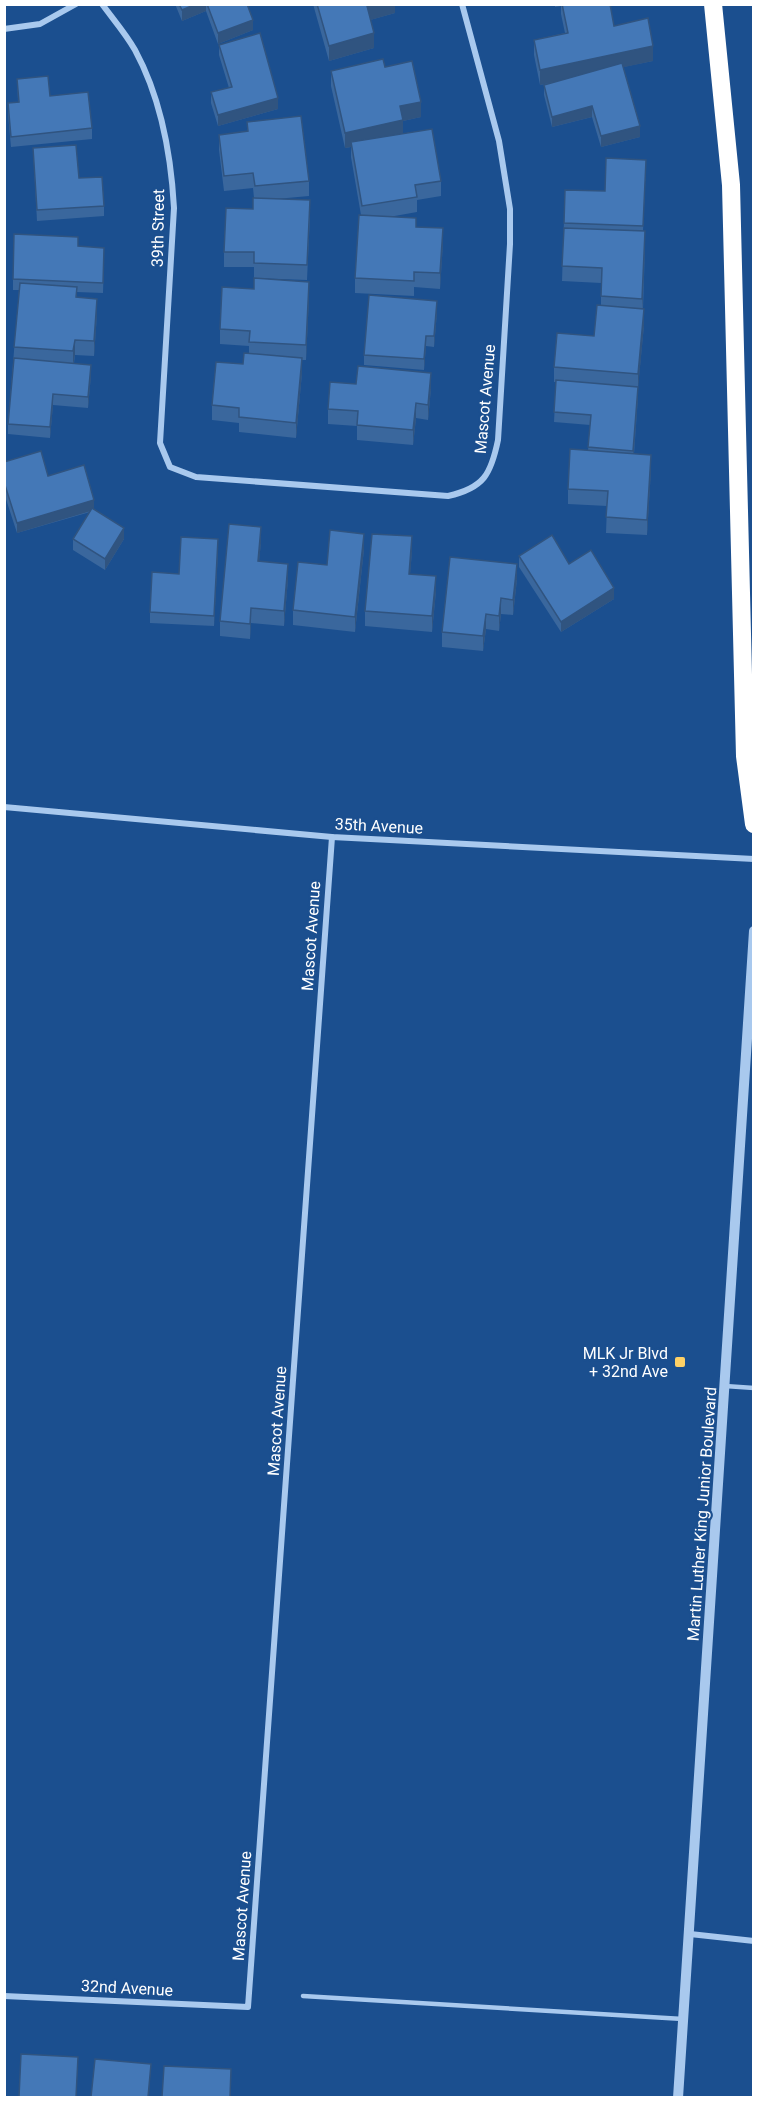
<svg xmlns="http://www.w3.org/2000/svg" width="758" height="2102" viewBox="0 0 758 2102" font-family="Roboto,sans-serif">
<rect width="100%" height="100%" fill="#1b4f8f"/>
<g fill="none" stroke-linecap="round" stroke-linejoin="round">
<g stroke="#a9c9ee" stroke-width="4.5">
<path d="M725 1386 754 1388"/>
<path d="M303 1996 683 2019"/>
</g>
<g stroke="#a9c9ee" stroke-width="6">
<path d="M102 4C113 19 126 34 135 50 161 98 171 154 174 208L160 443 170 467 196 477 448 496C484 488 491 474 498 440L510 244V209L499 141 462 4"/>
<path d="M4 29 40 24 76 4"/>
<path d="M4 807 332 837 754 859"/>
<path d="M690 1934 754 1941"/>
<path d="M4 1996 248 2007 332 837"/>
</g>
<path stroke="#a9c9ee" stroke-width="10" d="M678 2098 754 931"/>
<path stroke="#fff" stroke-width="18" d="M713 4 731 185 745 756 754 824"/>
</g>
<g fill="#3a679d">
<path d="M175 4H247L253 30 218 44 206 11 182 21Z"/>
<path d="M313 4H395V13L370 20 374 48 329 61Z"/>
<path d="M555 4H610L614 26 653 61 623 67 640 137 601 147 592 117 552 127 544 95V85L551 83 540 85 534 55V40L565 33 561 14V6L555 7Z"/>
<path d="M219 45 278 109 218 126 211 103V92L229 88 219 55Z"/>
<path d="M385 67 421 117 403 121V133L441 181V196L417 200V212L389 217 416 227 443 243 440 289 414 287V296L355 293V278L361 215 351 157V147L345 148 331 86V71Z"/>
<path d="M17 79 50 96 92 128V139L11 147 8 114V103L18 102Z"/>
<path d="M247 122 309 181V196L276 199 310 215 307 280 254 278V267H224V252L253 209 254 198 253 188 224 191 219 150V135L247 131Z"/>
<path d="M33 148 79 178 104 206V216L37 221Z"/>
<path d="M646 160 643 231 645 247 643 309 644 325 638 387V397L634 454 651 470 647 535 606 533 607 506 568 504V489L588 451 590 425 554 422 556 382H554V367L594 336 601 306V283L562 281 565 190 605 191Z"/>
<path d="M78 247 104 258 103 293 77 292V297L97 314 94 356 75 355 74 363 91 375 88 408 53 405 50 438 8 434V424L19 290H13V279Z"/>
<path d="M309 297 306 360H302V373L296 438 239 432V423L212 420V405L243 364 249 353V346L220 344V329Z"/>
<path d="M437 312 434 347 426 346 424 370 364 365V355Z"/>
<path d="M356 384 431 388 428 420 416 418 413 445 357 440V426L328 424V409Z"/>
<path d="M4 462 48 476 94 509 124 539 105 570 73 550V539L90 512 17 533 4 493Z"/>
<path d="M261 542 259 561 288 579 284 626 251 623 250 639 220 636V621Z"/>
<path d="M364 549 355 632 293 625V610L327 565Z"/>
<path d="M218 550 214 626 150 623V612Z"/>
<path d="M412 551 410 574 436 591 432 632 365 626V611Z"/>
<path d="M519 556 569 564 614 599 561 632 519 567Z"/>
<path d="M517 579 513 615 501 614 499 631 486 629 483 651 442 647V632Z"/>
</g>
<g fill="#305480">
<path d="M196 4H206V11L182 21V10Z"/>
<path d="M372 4H395V13L367 21V6Z"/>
<path d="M253 20V30L218 44V33Z"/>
<path d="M374 33V48L329 61V46Z"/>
<path d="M653 46V61L540 85V70Z"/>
<path d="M278 98V109L218 126V115Z"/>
<path d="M421 102V117L403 121V135L351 142V147L345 148V133L400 106Z"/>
<path d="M592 106V117L552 127V117Z"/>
<path d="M640 126V137L601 147V136Z"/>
<path d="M443 228V243L440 289V273Z"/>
<path d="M645 231V247L642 314V299Z"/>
<path d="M309 282V297L306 360V345Z"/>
<path d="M97 299V314L94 356V341Z"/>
<path d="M437 301V312L434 347V336Z"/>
<path d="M644 309V325L638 389V374Z"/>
<path d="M426 336V346L424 370V359Z"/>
<path d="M75 340V355L73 366V351Z"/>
<path d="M302 358V373L296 438V423Z"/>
<path d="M91 365V375L88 408V397Z"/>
<path d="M431 373V388L428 420V405Z"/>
<path d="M638 387V397L633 461V451Z"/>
<path d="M53 394V405L50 438V427Z"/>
<path d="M416 403V418L413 445V430Z"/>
<path d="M651 455V470L647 535V520Z"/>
<path d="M94 500V510L17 533V523Z"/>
<path d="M261 527V542L258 576V561Z"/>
<path d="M124 528V539L105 570V559Z"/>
<path d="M364 534V549L355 632V617Z"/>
<path d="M412 536V551L409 589V574Z"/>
<path d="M218 539V550L214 626V616Z"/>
<path d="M288 564V579L284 626V611Z"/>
<path d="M517 564V579L513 615V600Z"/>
<path d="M436 576V591L432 632V616Z"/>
<path d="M614 588V599L561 632V622Z"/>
<path d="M501 598V614L499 631V616Z"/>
<path d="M251 608V623L250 639V624Z"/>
<path d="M486 614V629L483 651V636Z"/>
<path d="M151 2064 149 2097H148Z"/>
</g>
<g fill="#4478b7" stroke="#305480" stroke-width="1.5">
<path d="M179 4H196L182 10Z"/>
<path d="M207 4H247L253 20 218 33Z"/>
<path d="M317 4H372L367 6 374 33 329 46Z"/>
<path d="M562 4H610L614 26 648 18 653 46 540 70 534 40 568 33Z"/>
<path d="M260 33 278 98 218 115 211 92 232 87 219 45Z"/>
<path d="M383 59 385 67 412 61 421 102 400 106 403 120 345 133 331 71Z"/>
<path d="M622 63 640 126 601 136 592 106 552 117 544 85Z"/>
<path d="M48 76 50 96 88 92 92 128 11 137 8 103 19 102 17 79Z"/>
<path d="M301 116 309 181 255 186 253 173 224 176 219 135 248 131 247 122Z"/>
<path d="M432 129 441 181 415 185 417 197 362 206 351 142Z"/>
<path d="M76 145 79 178 102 177 104 206 37 210 33 148Z"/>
<path d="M606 158 646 160 643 226 564 223 565 190 605 191Z"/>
<path d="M253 198 310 200 307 265 254 263V252H224L226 208 253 209Z"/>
<path d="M359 215 416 218V227L443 228 440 273 414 272V281L355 278Z"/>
<path d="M564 228 645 231 642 299 601 296 602 268 562 266Z"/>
<path d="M14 234 78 237V246L104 248 103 283 13 279Z"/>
<path d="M254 278 309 282 306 345 249 342 250 331 220 329 222 287 254 289Z"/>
<path d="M20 283 77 287 76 297 97 299 94 341 75 340 73 351 14 347Z"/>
<path d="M369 295 437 301 434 336H426L424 359 364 355Z"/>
<path d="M597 305 644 309 638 374 554 367 557 333 594 336Z"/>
<path d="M244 353 302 358 296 423 239 417V408L212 405 216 362 243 364Z"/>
<path d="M14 358 91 365 88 397 53 394 50 427 8 424Z"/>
<path d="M358 366 431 373 428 405 416 403 413 430 357 425 358 411 328 409 330 382 356 384Z"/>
<path d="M556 380 638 387 633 451 588 447 591 415 554 412Z"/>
<path d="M570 449 651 455 647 520 606 517 608 491 568 489Z"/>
<path d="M41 451 48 476 84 465 94 500 17 523 4 482V462Z"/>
<path d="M92 508 124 528 105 559 73 539Z"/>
<path d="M229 524 261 527 258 561 288 564 284 611 251 608 250 624 220 621Z"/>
<path d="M330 530 364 534 355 617 293 610 298 562 327 565Z"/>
<path d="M372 534 412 536 409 574 436 576 432 616 365 611Z"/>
<path d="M552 535 569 564 591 550 614 588 561 622 519 556Z"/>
<path d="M181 537 218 539 214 616 150 612 152 572 179 574Z"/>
<path d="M450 557 517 564 513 600 501 598 499 616 486 614 483 636 442 632Z"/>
<path d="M21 2054 78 2057 76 2097H19Z"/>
<path d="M95 2059 151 2064 148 2097H91Z"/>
<path d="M164 2066 231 2069 230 2097H162Z"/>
</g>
<rect fill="#ffd166" stroke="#1b4f8f" stroke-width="2" x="674" y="1356" width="12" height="12" rx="3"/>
<g text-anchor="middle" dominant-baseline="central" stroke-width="4.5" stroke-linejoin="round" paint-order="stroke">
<g font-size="16" fill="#fff" stroke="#1b4f8f">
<text transform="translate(158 228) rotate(-89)">39th Street</text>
<text transform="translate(485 399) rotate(-85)">Mascot Avenue</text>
<text transform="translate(379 826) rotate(3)">35th Avenue</text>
<text transform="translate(311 936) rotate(-86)">Mascot Avenue</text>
<text transform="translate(277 1421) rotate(-86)">Mascot Avenue</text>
<text transform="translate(702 1514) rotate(-86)">Martin Luther King Junior Boulevard</text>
<text transform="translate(242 1906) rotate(-86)">Mascot Avenue</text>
<text transform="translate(127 1988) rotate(3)">32nd Avenue</text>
</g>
<g font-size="16" fill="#fff" stroke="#1b4f8f" text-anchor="end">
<text x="668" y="1353">MLK Jr Blvd<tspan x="668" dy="18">+ 32nd Ave</tspan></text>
</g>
</g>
<rect width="758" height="2102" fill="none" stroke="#ffffff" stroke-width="12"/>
</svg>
